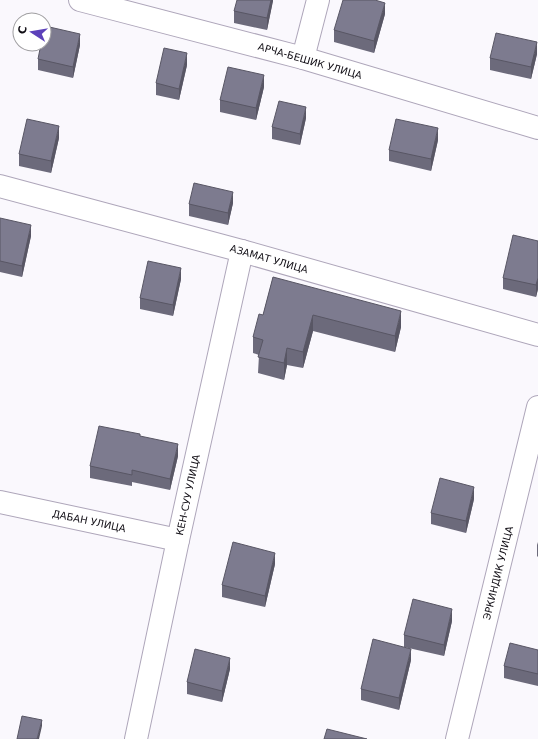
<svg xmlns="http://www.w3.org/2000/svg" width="538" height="739" viewBox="0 0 538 739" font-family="'DejaVu Sans',sans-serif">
<rect width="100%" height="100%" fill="#faf8fd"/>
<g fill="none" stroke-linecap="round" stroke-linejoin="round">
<g stroke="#aea6ba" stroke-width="24">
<g id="minor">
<path d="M303 58 318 0"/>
<path d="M0 186 242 251 538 335"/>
<path d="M0 502 178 540"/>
<path d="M136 739 178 540 242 251"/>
<path d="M457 739 538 407"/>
</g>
</g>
<g stroke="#aea6ba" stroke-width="24">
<path id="tertiary" d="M80 0 303 58 538 128"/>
</g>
<use href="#minor" stroke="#fff" stroke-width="22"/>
<use href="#tertiary" stroke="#fff" stroke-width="22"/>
</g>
<g fill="#6c6a7b">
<path d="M273 0 267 30 234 23V11Z"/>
<path d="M385 14 374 53 334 42V30Z"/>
<path d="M80 45 73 78 38 70V59Z"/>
<path d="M537 54 531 79 490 70V58Z"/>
<path d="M187 65 179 100 156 95V83Z"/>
<path d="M264 87 256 120 220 112V100Z"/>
<path d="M306 118 300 145 272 139V127Z"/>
<path d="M59 138 51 173 19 166V154Z"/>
<path d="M438 140 431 171 389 161V150Z"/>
<path d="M233 203 228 225 189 216V204Z"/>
<path d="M0 218 31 236 22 277 0 272Z"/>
<path d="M538 241V289L536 297 503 289V278Z"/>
<path d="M273 277 401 327 395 352 313 331 303 368 287 365 284 380 258 373 259 355 253 353V337L263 315Z"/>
<path d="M181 279 173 316 140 309V298Z"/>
<path d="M140 436 178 456 170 490 132 482V486L90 478V466Z"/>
<path d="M474 499 466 533 431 524V513Z"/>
<path d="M538 542V557L537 556V545Z"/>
<path d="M275 564 265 607 222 597V585Z"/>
<path d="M452 621 444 656 404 647V635Z"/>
<path d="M538 650V686L504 678V666Z"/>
<path d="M411 660 399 710 361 700V689Z"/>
<path d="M230 669 222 702 187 694V682Z"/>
</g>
<g fill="#585664">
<path d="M271 0H273V1L267 30V18Z"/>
<path d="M385 3V14L374 53V41Z"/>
<path d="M80 34V45L73 78V67Z"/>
<path d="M537 42V54L531 79V67Z"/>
<path d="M187 53V65L179 100V89Z"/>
<path d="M264 75V87L256 120V108Z"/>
<path d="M306 107V118L300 145V134Z"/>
<path d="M59 126V138L51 173V161Z"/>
<path d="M438 128V140L431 171V159Z"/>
<path d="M233 192V203L228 225V213Z"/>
<path d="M31 225V236L22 277V266Z"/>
<path d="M181 268V279L173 316V305Z"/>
<path d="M538 278V289L536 297V285Z"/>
<path d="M401 311V327L395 352V336Z"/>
<path d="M313 315V331L303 368V352Z"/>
<path d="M287 348V365L284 380V363Z"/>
<path d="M178 444V456L170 490V479Z"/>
<path d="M474 487V499L466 533V521Z"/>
<path d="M275 553V564L265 607V596Z"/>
<path d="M452 609V621L444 656V645Z"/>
<path d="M411 649V660L399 710V698Z"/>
<path d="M230 658V669L222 702V691Z"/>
<path d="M42 720V726L39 739H37Z"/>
</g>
<g fill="#7d7b8f" stroke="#585664">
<path d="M237 0H271L267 18 234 11Z"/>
<path d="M343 0H375L385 3 374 41 334 30Z"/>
<path d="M45 26 80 34 73 67 38 59 41 44H44V32Z"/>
<path d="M496 33 537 42 531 67 490 58Z"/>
<path d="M164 48 187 53 179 89 156 83Z"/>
<path d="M228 67 264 75 256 108 220 100Z"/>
<path d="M279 101 306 107 300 134 272 127Z"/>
<path d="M27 119 59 126 51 161 19 154Z"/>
<path d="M396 119 438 128 431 159 389 150Z"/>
<path d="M194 183 233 192 228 213 189 204Z"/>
<path d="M0 218 31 225 22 266 0 261Z"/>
<path d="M513 235 538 241V278L536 285 503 278Z"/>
<path d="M148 261 181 268 173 305 140 298Z"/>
<path d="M273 277 401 311 395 336 313 315 303 352 287 348 284 363 258 357 263 340 253 337 259 314 263 315Z"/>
<path d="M99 426 140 434V436L178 444 170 479 132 470V475L90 466Z"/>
<path d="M440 478 474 487 466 521 431 513Z"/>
<path d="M233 542 275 553 265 596 222 585Z"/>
<path d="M413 599 452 609 444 645 404 635Z"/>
<path d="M373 639 411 649 399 698 361 689Z"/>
<path d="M510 643 538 650V674L504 666Z"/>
<path d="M195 649 230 658 222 691 187 682Z"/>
<path d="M22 716 42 720 37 739H17Z"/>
<path d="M327 729 367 739H324Z"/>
</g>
<g text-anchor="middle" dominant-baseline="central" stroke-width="3.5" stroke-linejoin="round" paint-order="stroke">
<g font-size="10" fill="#100d14" stroke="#fff">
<text transform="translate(310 61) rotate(16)">АРЧА-БЕШИК УЛИЦА</text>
<text transform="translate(269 259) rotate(16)">АЗАМАТ УЛИЦА</text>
<text transform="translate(188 495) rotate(-78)">КЕН-СУУ УЛИЦА</text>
<text transform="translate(89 521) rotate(12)">ДАБАН УЛИЦА</text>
<text transform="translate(498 573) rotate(-76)">ЭРКИНДИК УЛИЦА</text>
</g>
</g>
<g transform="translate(32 32) rotate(282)"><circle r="19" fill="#ffffff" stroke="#9f9ea1"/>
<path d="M0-3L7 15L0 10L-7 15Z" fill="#5c41ba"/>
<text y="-6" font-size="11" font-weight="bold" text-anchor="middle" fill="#100d14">С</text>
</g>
</svg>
